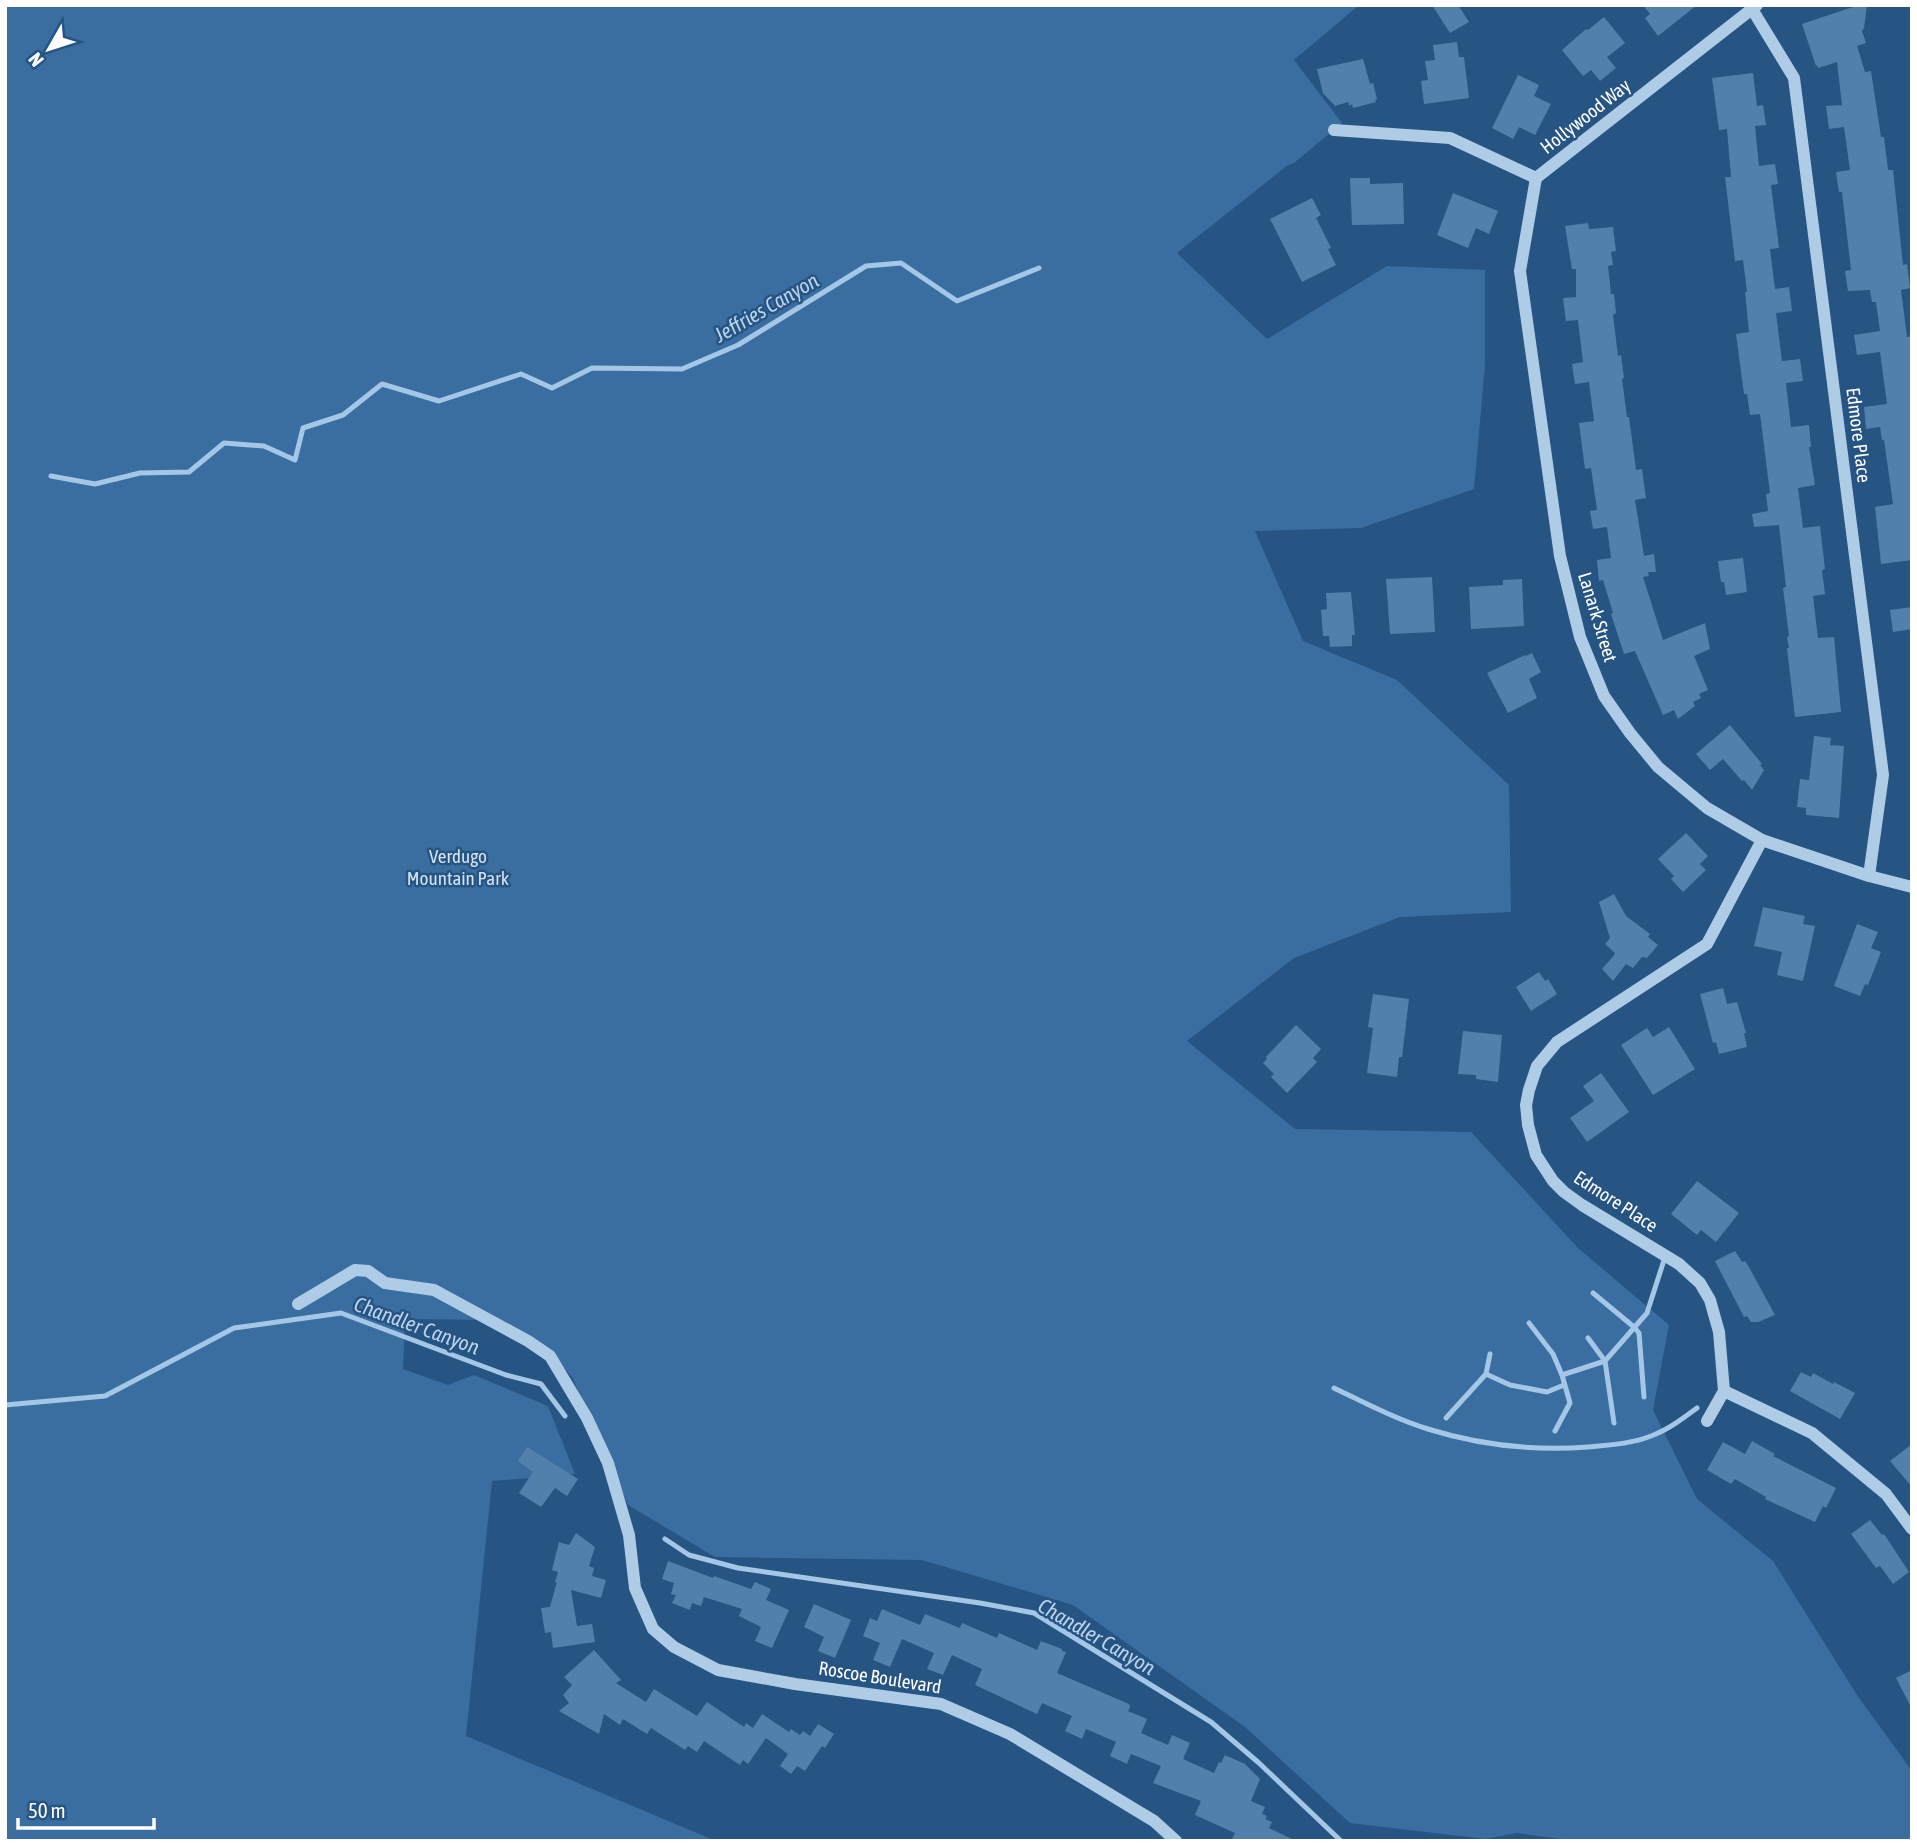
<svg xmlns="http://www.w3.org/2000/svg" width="1917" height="1846" viewBox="0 0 1917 1846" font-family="'Asap Condensed',sans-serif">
<rect width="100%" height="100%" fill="#265483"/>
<path fill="#3b6ea0" d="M5 5H1359L1294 60 1342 123 1294 163 1288 165 1177 253 1267 339 1387 266 1485 270V365L1474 489 1361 528 1255 531 1303 641 1397 680 1509 785 1511 912 1400 917 1294 958 1187 1041 1295 1129 1471 1132 1578 1248 1669 1325 1653 1410 1697 1499 1773 1561 1857 1695 1912 1771V1841H1574L1517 1833 1485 1839 1350 1823 1245 1727 1073 1605 922 1560 715 1557 628 1505 572 1377 559 1362 496 1320 405 1319 403 1369 448 1385 474 1375 548 1406 575 1474 492 1481 466 1736 716 1841H5Z"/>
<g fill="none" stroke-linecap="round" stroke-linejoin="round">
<g stroke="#a4c7e8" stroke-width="5">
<path d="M51 476 95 484 140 473 189 472 224 443 264 446 295 460 303 428 343 415 382 384 439 401 521 374 552 388 592 368 682 369 738 345 866 266 901 263 957 301 1039 268"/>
<path d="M1593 1293 1634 1327 1639 1333 1644 1397"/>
<path d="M1529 1323 1553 1354 1562 1375 1570 1403 1555 1431"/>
<path d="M1588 1338 1605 1361 1614 1423"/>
<path d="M1486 1374 1510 1385 1547 1392 1564 1385"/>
<path d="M1562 1375 1605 1361 1647 1313 1665 1257"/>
<path d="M1334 1388C1365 1403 1396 1419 1428 1429 1479 1445 1534 1451 1588 1447 1609 1445 1631 1444 1651 1436 1668 1430 1682 1419 1697 1408"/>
<path d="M5 1405 105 1396 234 1328 341 1313 506 1375 541 1384 565 1416"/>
<path d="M1446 1418 1486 1374 1490 1354"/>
<path d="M665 1539 689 1555 738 1568 980 1603 1034 1613 1211 1722 1259 1763 1341 1841"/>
</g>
</g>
<g fill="#5280ad">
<path d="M1432 5H1458L1469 22 1450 33Z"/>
<path d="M1643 5H1697L1658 36 1645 18 1650 14Z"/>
<path d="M1859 5H1867L1864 28 1862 31 1866 43 1857 46 1865 72 1871 71 1881 137H1884L1888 170H1893L1903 265 1907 264 1910 288 1901 290 1907 337 1912 336V560L1881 564 1875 507 1893 504 1884 440H1882L1880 427 1866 429 1864 407 1887 404 1880 352 1857 355 1854 335 1880 331 1876 302H1872L1870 290 1848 291 1845 271 1851 270 1842 192H1839L1836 172 1850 170 1844 127 1829 129 1826 106 1842 105 1837 62 1818 68 1817 65 1816 66 1802 24Z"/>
<path d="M1604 17 1625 43 1607 57 1616 68 1600 81 1591 70 1583 76 1562 50 1586 29 1588 30Z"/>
<path d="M1457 42 1459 57H1464L1469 98 1424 104 1421 81 1428 80 1425 61 1435 60 1433 45Z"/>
<path d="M1363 59 1370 84 1373 83 1377 99 1375 100 1376 102 1353 108 1352 104 1349 106 1348 102 1335 106 1323 93 1317 69Z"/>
<path d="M1753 73 1757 106 1763 105 1766 125 1755 126 1759 166 1775 164 1778 184 1771 185 1779 248 1770 249 1775 289 1789 287 1792 311 1776 313 1782 361 1800 359 1803 381 1786 383 1791 427 1809 425 1811 447H1809L1815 485 1798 488 1803 528 1820 526 1825 569 1822 570 1825 594 1813 596 1818 638 1834 637 1841 712 1795 717 1787 648H1789L1787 637 1789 636 1783 588 1786 587 1779 525 1754 527 1752 514 1768 511 1766 494 1770 493 1760 414 1750 415 1747 394H1744L1736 334 1749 332 1745 292H1747L1743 260 1735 261 1725 177H1731L1727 129 1719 130 1712 78Z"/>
<path d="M1518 75 1539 85 1534 96 1551 104 1535 135 1519 127 1513 139 1492 128Z"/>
<path d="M1350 178H1370V184L1403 183 1404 224 1352 225Z"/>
<path d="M1453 193 1498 211 1489 234 1476 228 1468 248 1437 235Z"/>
<path d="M1312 198 1321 215 1316 218 1331 248 1328 249 1336 265 1302 282 1270 219Z"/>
<path d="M1588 223 1589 229 1613 227 1616 251 1611 252 1613 265 1608 266 1611 294H1614L1616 313 1613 315 1618 356 1621 355 1624 378 1622 379 1627 417H1629L1636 470 1642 469 1646 498 1635 500 1644 556 1654 554 1656 572H1648L1649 576 1643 577 1663 640 1705 623 1710 649 1694 656 1708 690 1699 694 1701 698 1693 702 1695 706 1678 719 1674 710 1663 715 1635 651 1624 654 1611 614 1613 613 1603 580 1599 581 1597 560 1611 558 1607 527 1593 529 1590 511 1597 510 1591 468 1585 469 1579 423 1594 421 1589 382 1575 384 1572 364 1583 362 1578 320 1566 321 1563 298 1576 297V269H1572L1565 226Z"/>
<path d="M1743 558 1747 592 1726 595 1724 582H1721L1718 561Z"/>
<path d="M1432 577 1435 632 1390 634 1386 579Z"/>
<path d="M1522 579 1524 626 1471 629 1469 587 1503 585V580Z"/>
<path d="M1351 592 1355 635H1352V646L1330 647 1329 636H1323L1321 610 1327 609 1326 593Z"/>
<path d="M1912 607V629L1893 632 1890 610Z"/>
<path d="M1532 653 1541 672 1529 679 1537 698 1508 713 1487 673 1525 655 1526 656Z"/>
<path d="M1730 725 1762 764 1760 765 1764 770 1752 790 1744 780 1742 781 1723 759 1710 770 1696 754Z"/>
<path d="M1814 736 1831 738 1830 745 1844 746 1839 818 1806 815V808L1797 807 1800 779 1809 780Z"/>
<path d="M1686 833 1708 856 1700 864 1706 870 1683 892 1671 879 1674 876 1658 859Z"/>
<path d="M1614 894 1626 916 1650 934 1648 937 1658 945 1647 958 1642 957 1633 968 1626 964 1613 981 1602 969 1615 954 1614 952 1605 944 1610 938 1599 902Z"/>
<path d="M1763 907 1805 916 1803 924 1815 926 1803 981 1777 975 1782 952 1754 946Z"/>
<path d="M1857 924 1878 932 1871 948 1881 952 1868 985 1865 984 1860 996 1834 986Z"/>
<path d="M1539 972 1545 981 1548 979 1557 994 1531 1011 1516 987Z"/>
<path d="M1723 988 1727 1004 1737 1002 1746 1033H1744L1747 1047 1719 1054 1716 1042 1713 1043 1700 994Z"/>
<path d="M1373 994 1409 999 1402 1057H1399L1397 1077 1367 1073 1373 1028 1368 1027Z"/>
<path d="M1296 1025 1321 1049 1313 1058 1317 1062 1287 1093 1271 1077 1274 1074 1263 1063 1267 1059 1266 1057Z"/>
<path d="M1669 1027 1695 1069 1653 1095 1621 1045 1647 1028 1653 1037Z"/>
<path d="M1463 1031 1502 1035 1498 1082 1476 1079V1075L1458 1074Z"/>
<path d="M1601 1073 1629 1112 1587 1142 1570 1118 1594 1101 1583 1086Z"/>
<path d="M1697 1181 1739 1213 1716 1242 1701 1230 1697 1235 1671 1214Z"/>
<path d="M1735 1251 1742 1262 1745 1261 1749 1267 1775 1315 1758 1322H1751L1747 1316 1744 1317 1715 1261Z"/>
<path d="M1801 1372 1811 1377 1813 1373 1833 1384 1834 1382 1855 1393 1840 1419 1790 1391Z"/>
<path d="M1752 1441 1775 1454 1773 1456 1836 1488 1826 1508 1823 1506 1815 1522 1765 1499 1766 1497 1735 1479 1731 1484 1707 1470 1723 1442 1745 1454Z"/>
<path d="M1912 1444V1487L1890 1461Z"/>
<path d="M527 1447 578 1479 567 1496 555 1488 541 1507 519 1493 533 1472 518 1461Z"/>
<path d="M1870 1520 1882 1535 1884 1534 1909 1572 1893 1584 1880 1566 1876 1568 1851 1534Z"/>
<path d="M576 1533 595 1547 589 1566 594 1568 592 1576 606 1580 601 1598 571 1590 577 1626 592 1624 595 1642 553 1648 551 1632 545 1633 541 1608 550 1607 556 1585 557 1583 555 1582 558 1572 552 1570 559 1542 569 1545Z"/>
<path d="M668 1561 713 1578 714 1576 751 1589 755 1582 771 1589 766 1600 789 1610 772 1648 755 1641 761 1627 739 1616 742 1609 704 1597 701 1606 692 1603 690 1610 672 1603 676 1595 671 1594 674 1583 662 1579Z"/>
<path d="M814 1604 851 1620 835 1658 818 1651 824 1637 804 1627Z"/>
<path d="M882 1609 920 1625 925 1614 960 1628 962 1623 997 1638 999 1633 1037 1650 1041 1641 1062 1649V1651L1066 1652 1057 1673 1129 1704 1130 1707 1128 1711 1147 1719 1141 1733 1168 1745 1172 1735 1190 1743 1183 1759 1214 1773 1219 1762 1221 1763 1225 1755 1245 1764 1260 1779 1251 1801 1265 1807 1262 1814 1267 1816 1265 1819 1272 1822 1269 1828 1296 1841H1231L1235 1833 1195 1815 1201 1801 1153 1783 1161 1766 1131 1754 1127 1764 1110 1756 1116 1742 1086 1729 1082 1739 1065 1731 1072 1716 1042 1703 1037 1714 975 1685 982 1669 952 1655 943 1675 927 1669 934 1653 902 1639 890 1667 873 1660 880 1643 863 1636 870 1618 877 1621Z"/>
<path d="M594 1650 621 1680 616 1683 646 1702 654 1689 697 1716 707 1702 744 1727 746 1723 753 1728 762 1714 789 1732 791 1729 800 1735 803 1731 810 1736 818 1724 834 1734 825 1748 822 1746 805 1771 797 1766 791 1774 780 1766 788 1754 766 1738 748 1764 743 1760 740 1765 704 1741 697 1752 688 1746 685 1750 651 1728 647 1734 623 1719 620 1725 604 1714 599 1734 559 1711 569 1703 563 1695 572 1685 564 1677Z"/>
<path d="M1912 1670V1709L1896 1678Z"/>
</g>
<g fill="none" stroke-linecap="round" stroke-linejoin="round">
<g stroke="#afcce7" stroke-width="12">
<path d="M1752 9 1794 78 1883 775 1869 876"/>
<path d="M1334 130 1450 138 1536 178 1757 5"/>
<path d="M1536 178 1520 271 1560 556 1580 637 1604 696 1630 733 1658 767 1707 808 1762 840 1869 876 1912 887"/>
<path d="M298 1304 355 1270 368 1271 385 1283 434 1290 528 1341 550 1356 587 1418 608 1463 629 1535 635 1588 653 1629 674 1647 718 1670 795 1684 941 1704 1010 1734 1154 1821 1176 1841"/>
<path d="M1724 1391 1812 1433 1886 1494 1912 1529"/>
<path d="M1707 1421 1724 1391 1719 1332 1710 1300 1700 1283 1679 1264 1582 1205 1564 1192 1553 1181 1536 1155 1528 1125 1526 1105 1529 1090 1537 1066 1557 1042 1707 944 1762 840"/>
</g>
</g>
<g text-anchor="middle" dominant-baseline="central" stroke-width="5" stroke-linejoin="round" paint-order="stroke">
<g font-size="19" fill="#fff" stroke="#265483">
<text transform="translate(1585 116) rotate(-38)">Hollywood Way</text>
<text transform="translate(1859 435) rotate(83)">Edmore Place</text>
<text transform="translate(1598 617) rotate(73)">Lanark Street</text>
<text transform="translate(1616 1201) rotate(33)">Edmore Place</text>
<text transform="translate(880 1677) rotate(9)">Roscoe Boulevard</text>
</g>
<g font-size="19" fill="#d3e4f6" stroke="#265483">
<text x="458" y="856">Verdugo<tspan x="458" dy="22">Mountain Park</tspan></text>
</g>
<g font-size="21" font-style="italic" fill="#bbd5ef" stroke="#265483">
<text transform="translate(766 307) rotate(-30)">Jeffries Canyon</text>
<text transform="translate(417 1325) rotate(20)">Chandler Canyon</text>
<text transform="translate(1097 1636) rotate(30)">Chandler Canyon</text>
</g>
</g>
<rect width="1917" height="1846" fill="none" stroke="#ffffff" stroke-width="14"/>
<g transform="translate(49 49) rotate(231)" stroke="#265483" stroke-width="5" paint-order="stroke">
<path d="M0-5L12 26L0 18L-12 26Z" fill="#ffffff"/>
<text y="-10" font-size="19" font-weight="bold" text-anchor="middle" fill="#ffffff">N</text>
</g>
<path d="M18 1818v10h136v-10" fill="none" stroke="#ffffff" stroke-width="3.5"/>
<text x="28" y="1818" font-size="21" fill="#ffffff" stroke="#265483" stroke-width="5" paint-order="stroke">50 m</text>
</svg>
